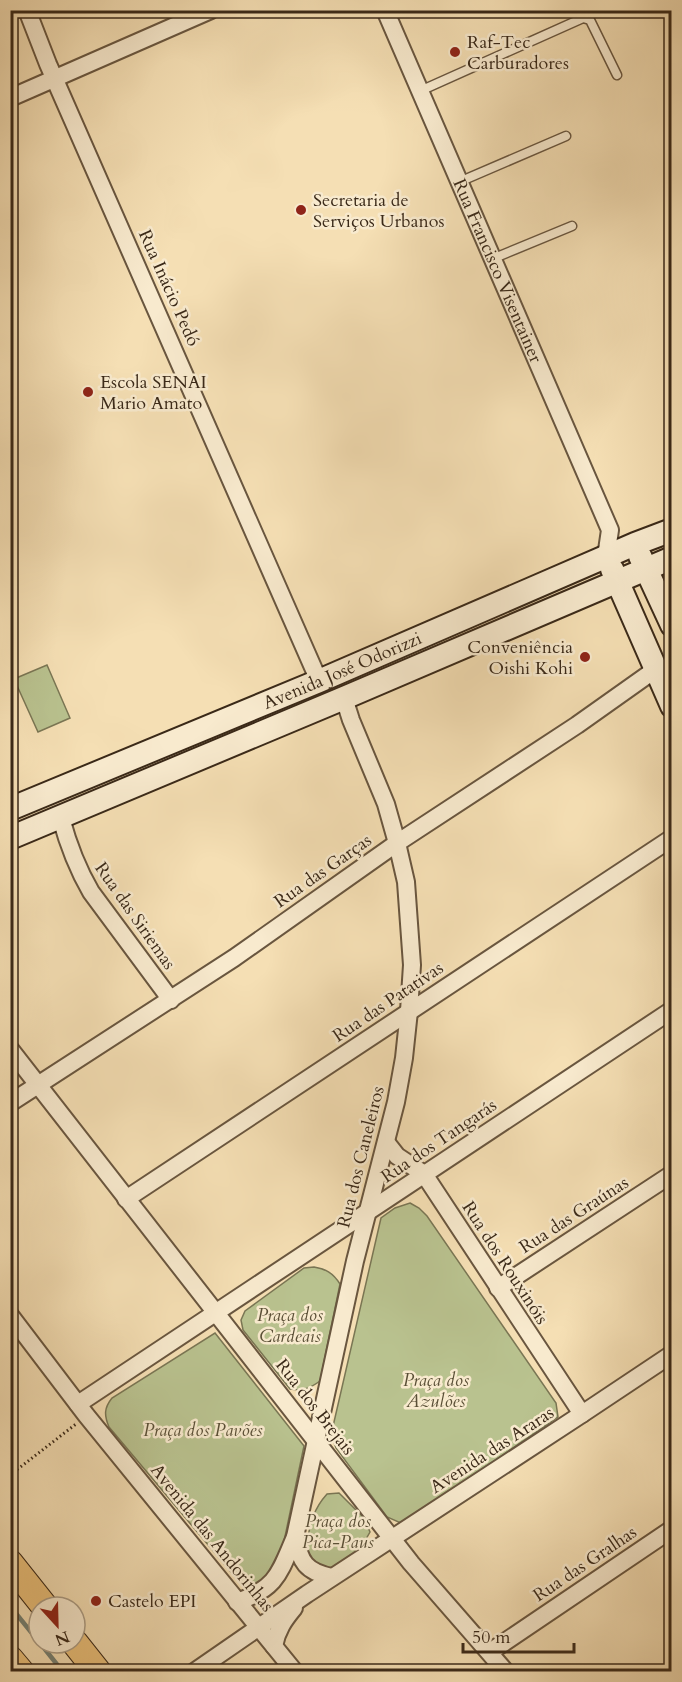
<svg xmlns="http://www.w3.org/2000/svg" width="682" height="1682" viewBox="0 0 682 1682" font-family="Cardo,serif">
<rect width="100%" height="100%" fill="#f5dfb4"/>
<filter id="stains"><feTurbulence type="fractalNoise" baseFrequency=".00333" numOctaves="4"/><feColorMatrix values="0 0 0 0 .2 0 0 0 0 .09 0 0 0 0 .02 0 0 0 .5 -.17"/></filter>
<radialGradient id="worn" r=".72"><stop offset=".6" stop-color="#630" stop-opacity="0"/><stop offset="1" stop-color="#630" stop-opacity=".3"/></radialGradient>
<g fill="#b9c28f" stroke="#7a7654" stroke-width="1.5">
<path d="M47 665 70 718 38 732 14 679Z"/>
<path d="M410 1203 419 1208 427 1216 556 1403 558 1417 403 1524 387 1517 336 1448 331 1435 381 1218 395 1208Z"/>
<path d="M314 1267C326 1269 333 1273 340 1284L320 1381C309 1389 303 1391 290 1389L243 1330 241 1320 245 1311 304 1268Z"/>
<path d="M215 1333 304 1446 279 1565 272 1575 254 1586 241 1583 231 1572 109 1427C104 1415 104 1408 112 1398Z"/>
<path d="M339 1493 364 1518 370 1532 358 1553 337 1569 324 1571 304 1556C310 1531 309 1514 327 1494Z"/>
</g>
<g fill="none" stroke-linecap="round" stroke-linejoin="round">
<g stroke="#758174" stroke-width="4.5">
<path d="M10 1606 39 1642"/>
<path d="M40 1643 63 1672"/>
</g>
<g stroke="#69563f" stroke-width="11">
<g id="lane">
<path d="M420 91 583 18 590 20 617 75"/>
<path d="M459 182 566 136"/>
<path d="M492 259 572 226"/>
</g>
</g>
<g stroke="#69563f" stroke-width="20">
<g id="street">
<path d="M27 10 48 64 319 681"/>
<path id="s1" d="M385 10 610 530 606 557"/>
<path d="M10 98 211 10"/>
<path d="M61 818C68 844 77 868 91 892L171 1000"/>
<path d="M10 1049 411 1563 506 1672"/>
<path d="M10 1103 234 958 397 843 577 725 656 669"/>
<path d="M386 1142 397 1156 424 1174 582 1414"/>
<path d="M126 1199 672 838"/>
<path d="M498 1288 672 1174"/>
<path d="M10 1315 86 1415 295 1672"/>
<path d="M78 1404 672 1010"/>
<path d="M295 1537C300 1562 306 1572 332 1577"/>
<path d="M237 1602C277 1588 279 1574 295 1537L355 1261 396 1102 404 1058 409 1011 412 965 406 882 397 843 386 804 351 720 344 698"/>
<path d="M274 1646C277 1630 284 1620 294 1608"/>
<path d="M490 1652 672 1529"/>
<path d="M194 1672 307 1594 582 1414 672 1354"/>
</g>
</g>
<g stroke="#3a2918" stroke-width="26">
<g id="secondary">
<path d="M640 556 672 625"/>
<path d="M612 569 672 706"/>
<path id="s2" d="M10 809 319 681 635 544 672 530"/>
<path d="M10 838 344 698 672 558"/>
</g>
</g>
<g stroke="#3a2918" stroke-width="28">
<g id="primary">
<path d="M10 1563 45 1607"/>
<path d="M75 1643 98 1672"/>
<path d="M10 1659 21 1672"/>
</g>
</g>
<path stroke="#3a2918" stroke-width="3" stroke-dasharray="1.5 3" stroke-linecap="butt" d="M10 1475 76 1424"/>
<use href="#lane" stroke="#f8eace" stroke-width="8"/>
<use href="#street" stroke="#f8eace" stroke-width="16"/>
<use href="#secondary" stroke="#f8eace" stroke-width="22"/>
<use href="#primary" stroke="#eac07a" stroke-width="26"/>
</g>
<g fill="#8f2418" stroke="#f8eace" stroke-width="2">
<circle cx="455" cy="52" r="6"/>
<circle cx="301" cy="210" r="6"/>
<circle cx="88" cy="392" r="6"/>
<circle cx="585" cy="657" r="6"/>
<circle cx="96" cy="1601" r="6"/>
</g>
<g text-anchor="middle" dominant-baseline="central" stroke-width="5" stroke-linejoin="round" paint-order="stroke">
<g font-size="18" fill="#3a2918" stroke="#f8eace" text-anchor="start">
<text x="467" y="42">Raf-Tec<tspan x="467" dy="21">Carburadores</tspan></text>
<text x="313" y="200">Secretaria de<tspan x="313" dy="21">Serviços Urbanos</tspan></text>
<text x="100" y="382">Escola SENAI<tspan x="100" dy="21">Mario Amato</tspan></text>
<text x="573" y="647" text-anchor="end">Conveniência<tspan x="573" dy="21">Oishi Kohi</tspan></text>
<text x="108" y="1601">Castelo EPI</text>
</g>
<g font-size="18" fill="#3a2918" stroke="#f8eace">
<text stroke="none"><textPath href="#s1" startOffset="284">Rua Francisco Visentainer</textPath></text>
<text transform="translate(169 288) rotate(66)">Rua Inácio Pedó</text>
<text stroke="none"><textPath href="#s2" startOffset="360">Avenida José Odorizzi</textPath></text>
<text transform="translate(323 871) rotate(-35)">Rua das Garças</text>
<text transform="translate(135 916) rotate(55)">Rua das Siriemas</text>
<text transform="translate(388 1002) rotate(-34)">Rua das Patativas</text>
<text transform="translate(439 1141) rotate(-34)">Rua dos Tangarás</text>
<text transform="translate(361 1157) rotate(-76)">Rua dos Caneleiros</text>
<text transform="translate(574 1215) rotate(-33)">Rua das Graúnas</text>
<text transform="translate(505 1263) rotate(57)">Rua dos Rouxinóis</text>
<text transform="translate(315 1407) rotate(52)">Rua dos Brejais</text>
<text transform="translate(492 1450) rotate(-33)">Avenida das Araras</text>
<text transform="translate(212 1538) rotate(51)">Avenida das Andorinhas</text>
<text transform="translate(585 1564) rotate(-34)">Rua das Gralhas</text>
</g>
<g font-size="18" font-style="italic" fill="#5a4f36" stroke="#f8eace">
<text x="290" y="1315">Praça dos<tspan x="290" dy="21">Cardeais</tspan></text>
<text x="436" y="1380">Praça dos<tspan x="436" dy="21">Azulões</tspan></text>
<text x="203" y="1430">Praça dos Pavões</text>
<text x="338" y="1521">Praça dos<tspan x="338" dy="21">Pica-Paus</tspan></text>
</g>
</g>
<rect width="682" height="1682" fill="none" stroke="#f5dfb4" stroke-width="36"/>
<rect x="12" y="12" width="658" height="1658" fill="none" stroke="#3a2918" stroke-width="3"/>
<rect x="18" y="18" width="646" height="1646" fill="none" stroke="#3a2918" stroke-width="1.5"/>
<g transform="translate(57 1625) rotate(158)"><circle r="28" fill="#f8eace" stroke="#ac9d85" stroke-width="1.5"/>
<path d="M0-4.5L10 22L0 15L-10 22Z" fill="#8f2418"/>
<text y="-9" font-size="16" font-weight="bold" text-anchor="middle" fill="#3a2918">N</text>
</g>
<path d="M463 1643v9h111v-9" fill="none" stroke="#3a2918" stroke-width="3"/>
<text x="472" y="1643" font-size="18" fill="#3a2918" stroke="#f8eace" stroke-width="4.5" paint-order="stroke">50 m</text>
<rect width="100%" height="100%" filter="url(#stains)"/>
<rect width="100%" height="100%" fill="url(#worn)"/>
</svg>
